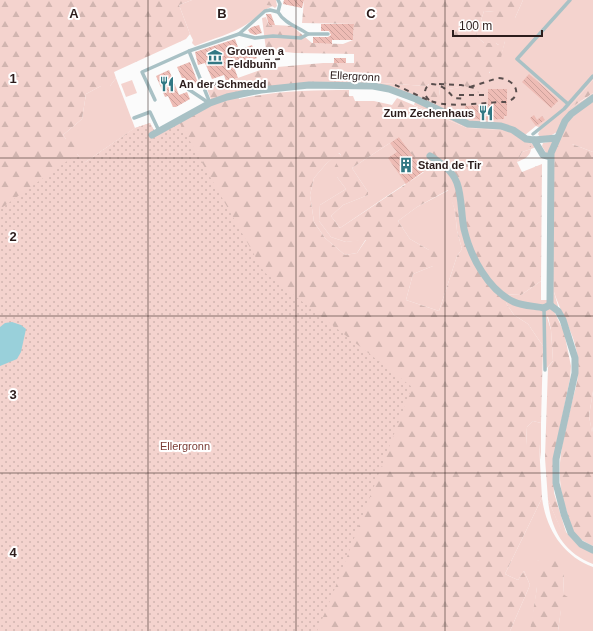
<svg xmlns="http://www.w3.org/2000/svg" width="593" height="631" viewBox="0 0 593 631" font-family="Helvetica,sans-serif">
<defs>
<pattern id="forest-firs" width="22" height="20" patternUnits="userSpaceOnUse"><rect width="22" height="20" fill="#f4d3ce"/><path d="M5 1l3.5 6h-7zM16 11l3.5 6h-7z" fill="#d1b5b0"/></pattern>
<pattern id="park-dots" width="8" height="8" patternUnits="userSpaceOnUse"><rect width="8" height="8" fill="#f4d3ce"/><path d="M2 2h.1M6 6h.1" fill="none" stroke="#d1b5b0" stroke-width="1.8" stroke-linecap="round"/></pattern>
<pattern id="building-back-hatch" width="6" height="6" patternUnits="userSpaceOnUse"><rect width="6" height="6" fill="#eebcb5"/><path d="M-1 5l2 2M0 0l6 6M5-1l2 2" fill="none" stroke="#cca19b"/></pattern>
</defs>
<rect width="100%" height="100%" fill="#fbfbfb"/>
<g fill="#f4d3ce">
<path d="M192 0H266V5L273 6C262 10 256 18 247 24 232 34 212 39 195 46L192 43 193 40 190 34 179 5Z"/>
<path d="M523 0H593V80L567 110 585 99 593 93V152L572 144 564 129 554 292 558 306V311L547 317 551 330 553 361 545 370 543 346 528 324 514 315 506 303V294L521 295 541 281V300H549L550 157 546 153 542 146 543 143 555 141 559 131 548 137H540L538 134 541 128 536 126 525 135 526 139 536 147 531 149C530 157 524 159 517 162L522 152 531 149V146L502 130 467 128 414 105 416 99 399 92 352 86 362 82 427 86 430 84 439 96 440 88 434 84H447L449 89 484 82 502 52 505 41 498 45 496 43H484L476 36 484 11 495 12 515 18Z"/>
<path d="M116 78 135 128 84 163 63 135 82 119 86 94 101 86H110Z"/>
<path d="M132 80 137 93 126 97 121 84Z"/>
<path d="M399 137 424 171 340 228 331 216 343 205 368 195V192L352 168Z"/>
<path d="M338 153 341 155 337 177 346 189 320 205 319 221 331 237 346 242 366 239 357 253 345 255 325 238 314 222 310 195 314 178 326 164Z"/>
<path d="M449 190 455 211 457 231 462 249 457 256 439 311 406 300 413 274 433 266 429 250 410 239 398 221 417 207Z"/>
<path d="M593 391V426L592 433 589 416Z"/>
<path d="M533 421 541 423V452L540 460 539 444 526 445 527 427Z"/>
<path d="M542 498C546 529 563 556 593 567V631H558L563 594 564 574 550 559 537 561V587L531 631H533H510L530 585 524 571 518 580 505 574Z"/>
<path d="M548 500 561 529 566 532 578 545 593 552V564C564 553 551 530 548 500Z"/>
</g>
<g fill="url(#forest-firs)" fill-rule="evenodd">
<path d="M0 0H192L179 5 190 34 186 39 114 72 116 78 110 86H101L86 94 82 119 63 135 66 139 74 138 82 148 77 154 84 163 135 128 150 123 155 132 212 102 207 89 266 68 323 63H354V54L295 53 266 50 262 18 266 17 269 26 275 25 292 26 312 43 343 44 353 40 354 24 302 23 304 0H523L515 18 503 25 494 21V12L484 11 476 36 484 43H496L498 45 503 40 505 41 498 70 489 72 492 79 484 82 479 93 465 86 449 89 447 84H435L440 88 439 96 432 99 428 97V91L429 84 427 86 362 82 352 86 309 85 238 95 239 99C275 91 312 90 349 90V96H353L355 101H374L392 105 397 98 467 128 502 130 512 133 531 146V149L522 152 517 162 522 172 542 164 541 281 521 295 506 294V303L514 315 528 324 543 346 541 423 533 421 527 427 526 445 532 439 539 444 542 498 505 574 518 580 524 571 530 585 510 631H0ZM399 137 424 172 340 228 331 216 343 205 368 195V192L352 168ZM339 153 341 155 334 168 337 177 346 189 320 205 319 221 331 237 346 242 366 240 357 253 345 255 325 238 314 222 310 195 314 178 326 164ZM448 190 455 211 457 231 462 249 457 256 439 311 406 300 413 274 433 266 441 252 436 246 429 250 410 239 398 221 417 207Z"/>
<path d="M266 0H276L277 6 275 8 272 6 266 5Z"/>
<path d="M593 80V93L566 111Z"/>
<path d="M564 129 576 132 572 144 593 152V391L589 416 592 432 593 426V546C571 535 573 531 566 509 553 470 563 441 572 402 574 393 578 382 578 372 580 340 563 320 554 292L553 174 558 142Z"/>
<path d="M549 311H554L564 332 571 366 570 379 553 461 554 493 566 532 561 530 548 500 545 458 548 367 553 361 551 330 547 312Z"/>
<path d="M560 555 564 574 563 594 571 599 561 610 558 631H530L537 587V561L546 557 550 559Z"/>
</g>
<path fill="url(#park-dots)" d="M178 120 264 272 412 387 332 596 317 631H0V209L77 154 85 163 135 128 150 123 155 132Z"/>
<path fill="#99d0da" d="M12 322 21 325 26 329 21 352 17 359 0 366V327L5 323Z"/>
<g fill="url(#building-back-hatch)">
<path d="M284 0H304L302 8 283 4Z"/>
<path d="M266 14H271L275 25 269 26Z"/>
<path d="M321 24H354L353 40H332V44L313 43V37H328L331 35 329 31H321Z"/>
<path d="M259 25 262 33 255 35 250 33 248 30 252 27Z"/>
<path d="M235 39 239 50 252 45 257 58 234 67 238 78 226 81 224 75 212 79 205 63 198 65 195 52Z"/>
<rect x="334" y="58" width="12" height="5"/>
<path d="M190 62 198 83 186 87 177 67Z"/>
<path d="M169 70 179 95 187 92 190 99 176 107H173L168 96 165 97 156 76Z"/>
<path d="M529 74 557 99 558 101 551 108 522 82Z"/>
<path d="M488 89H507V116H504V119L482 120 465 117V106L488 105Z"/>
<path d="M534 115 537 120 542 116 545 120 536 126 530 118Z"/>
<path d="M399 137 424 171 406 184 388 158 397 152 390 143Z"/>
</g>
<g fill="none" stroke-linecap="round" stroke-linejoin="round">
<g stroke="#a9c1c5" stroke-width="3.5">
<path d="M239 34 255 38 273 36 301 38 308 34C298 27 284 23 278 12"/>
<path d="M308 34H328"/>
<path d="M188 89 209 103"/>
<path d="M155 100 142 72 189 51"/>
<path d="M210 103 189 51 239 34 265 11 270 10 278 12 280 4 278 0"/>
<path d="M568 104 517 59 570 0"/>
<path d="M134 118 150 112 159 131"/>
<path d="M533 134 564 109 593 76"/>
<path d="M544 308 545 370"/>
</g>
<g stroke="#a9c1c5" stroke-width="7">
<path d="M152 135 210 103 227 97 261 90 309 85 373 86 389 89 416 99 468 124 501 126 513 130 526 139 534 140 557 138"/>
<path d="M534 140 543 155 550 157"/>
<path d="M430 156C441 163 452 170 457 183 462 197 461 214 464 229 470 256 488 290 514 302 523 306 535 306 544 308L550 305"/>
<path d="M550 305 558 311 563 320 575 358V373L556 459V483L564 514 571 533 581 544 593 550"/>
<path d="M550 305 551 153 565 121 571 114 593 98"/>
</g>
<g stroke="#594e4d" stroke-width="2" stroke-dasharray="5 5" stroke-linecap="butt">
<path d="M265 60 281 59"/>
<path d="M439 84 461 85 475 88"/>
<path d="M214 85 221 79"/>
<path d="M395 85C408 90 421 98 434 102 450 108 488 102 506 102 525 97 515 78 498 78L470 87"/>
<path d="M459 95H488"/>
<path d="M429 100C423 94 424 88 430 84 442 84 447 90 454 98L466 99"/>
</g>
</g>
<path fill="none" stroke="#2c1d1c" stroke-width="1" stroke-opacity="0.55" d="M148 0V631M296 0V631M445 0V631M0 158H593M0 316H593M0 473H593"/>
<defs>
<g id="museum-bare" transform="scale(1.2)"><path d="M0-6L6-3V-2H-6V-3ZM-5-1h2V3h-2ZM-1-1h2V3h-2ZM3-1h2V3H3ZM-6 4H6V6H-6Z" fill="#327884" stroke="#fff" stroke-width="2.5" paint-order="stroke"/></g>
<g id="restaurant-bare" transform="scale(1.2)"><path d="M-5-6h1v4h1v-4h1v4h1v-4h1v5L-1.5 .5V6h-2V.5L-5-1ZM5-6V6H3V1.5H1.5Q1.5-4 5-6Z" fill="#327884" stroke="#fff" stroke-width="2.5" paint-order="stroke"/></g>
<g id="building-bare" transform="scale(1.2)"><path d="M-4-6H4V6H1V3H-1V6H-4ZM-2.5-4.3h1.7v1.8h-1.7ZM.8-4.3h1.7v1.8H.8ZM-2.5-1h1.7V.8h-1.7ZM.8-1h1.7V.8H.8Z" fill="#327884" stroke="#fff" stroke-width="2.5" paint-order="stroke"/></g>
</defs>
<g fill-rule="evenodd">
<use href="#museum-bare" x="215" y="57"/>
<use href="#restaurant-bare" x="167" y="84"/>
<use href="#restaurant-bare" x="486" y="113"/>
<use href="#building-bare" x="406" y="165"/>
</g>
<g text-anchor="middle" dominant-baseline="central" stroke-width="4" stroke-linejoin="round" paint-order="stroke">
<g font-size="11" font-weight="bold" fill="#2c1d1c" stroke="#fff" text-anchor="start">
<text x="227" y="51">Grouwen a<tspan x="227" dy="13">Feldbunn</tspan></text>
<text x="179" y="84">An der Schmedd</text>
<text x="474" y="113" text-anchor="end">Zum Zechenhaus</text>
<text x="418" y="165">Stand de Tir</text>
</g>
<g font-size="11" fill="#2c1d1c" stroke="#fff">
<text transform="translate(355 76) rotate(3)">Ellergronn</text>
</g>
<g font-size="11" fill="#7b3c35" stroke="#fff">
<text x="185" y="446">Ellergronn</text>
</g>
</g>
<g font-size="13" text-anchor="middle" font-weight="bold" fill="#2c1d1c" stroke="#fff" stroke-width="4" stroke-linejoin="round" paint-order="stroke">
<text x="74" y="18">A</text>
<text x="222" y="18">B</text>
<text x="371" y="18">C</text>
<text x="13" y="83">1</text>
<text x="13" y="241">2</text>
<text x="13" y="399">3</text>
<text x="13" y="557">4</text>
</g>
<path d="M453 30v6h89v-6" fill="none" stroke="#2c1d1c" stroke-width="2"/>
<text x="459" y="30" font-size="12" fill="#2c1d1c" stroke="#ffffff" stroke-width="3" paint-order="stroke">100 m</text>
</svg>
